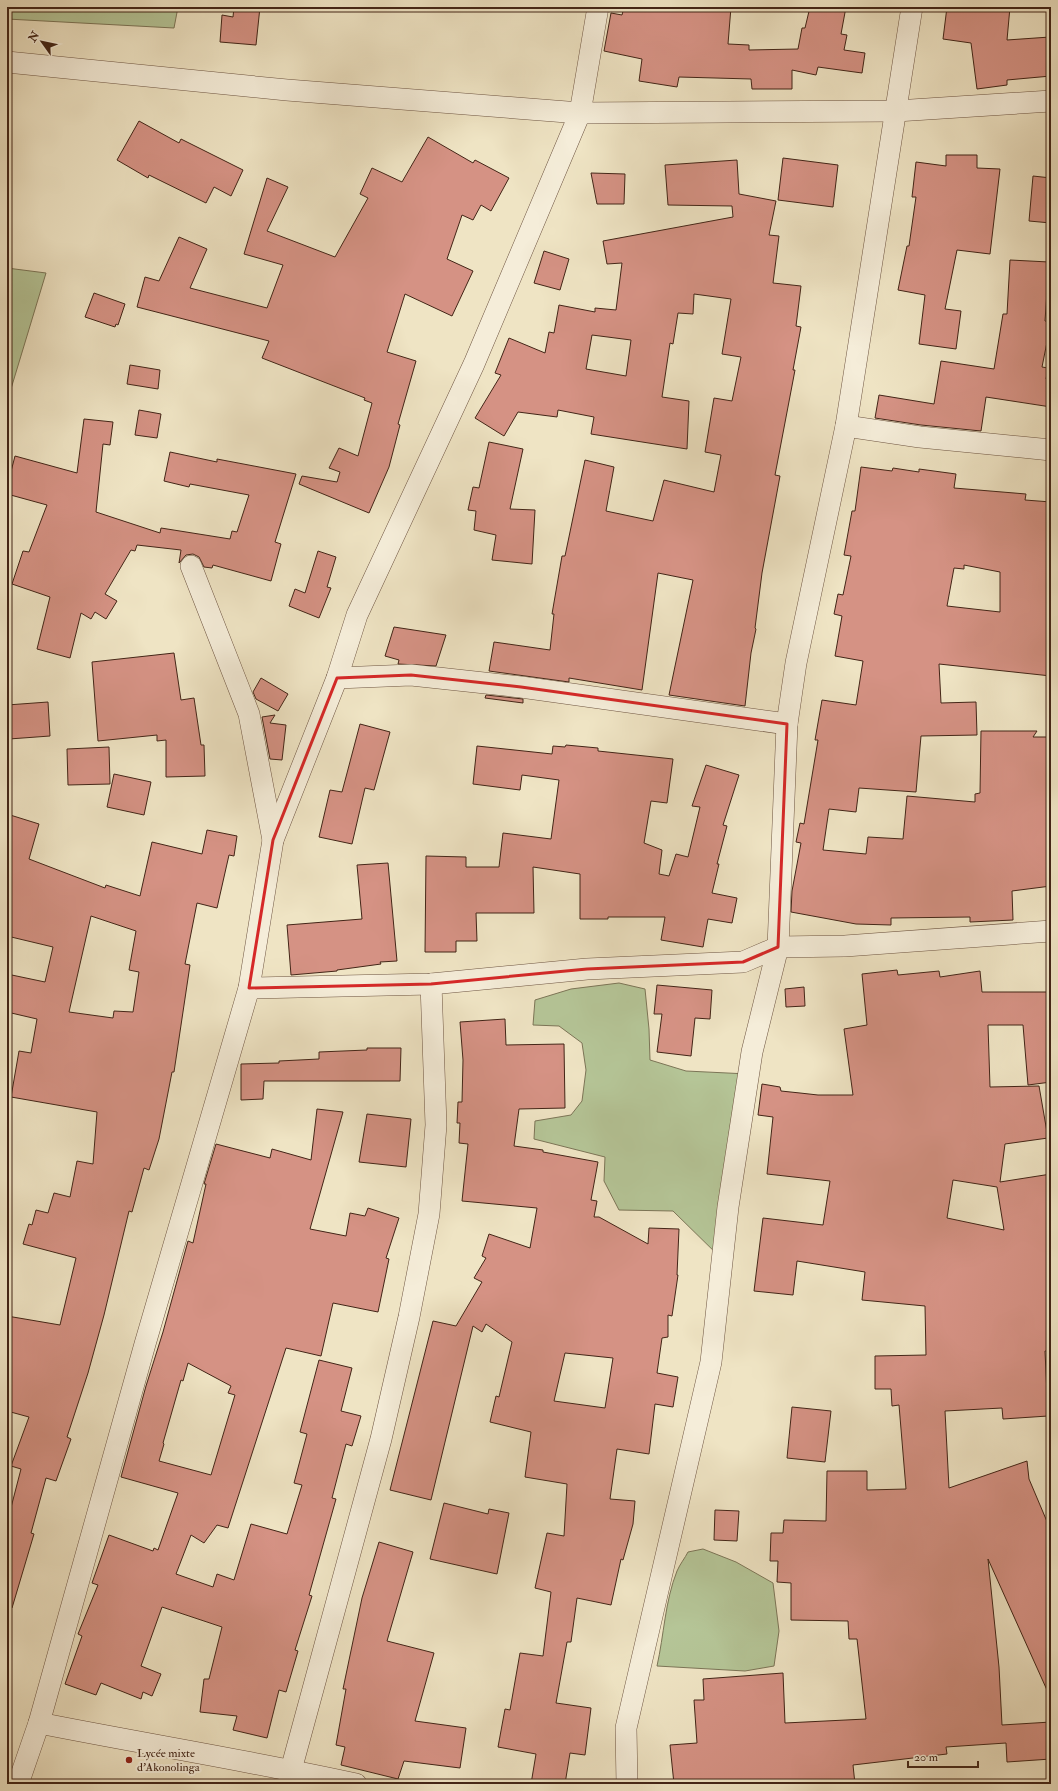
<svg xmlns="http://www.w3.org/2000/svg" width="1058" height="1791" viewBox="0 0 1058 1791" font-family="'IM FELL Double Pica',serif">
<rect width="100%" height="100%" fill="#efe4c4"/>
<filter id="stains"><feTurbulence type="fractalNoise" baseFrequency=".005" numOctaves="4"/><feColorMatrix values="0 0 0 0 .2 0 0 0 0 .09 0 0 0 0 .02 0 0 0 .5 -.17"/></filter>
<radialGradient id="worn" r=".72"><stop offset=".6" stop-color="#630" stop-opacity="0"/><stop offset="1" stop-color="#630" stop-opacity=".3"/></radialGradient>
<g fill="#b5c597" stroke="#7c7557">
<path d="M7 7H178L174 28 7 19Z"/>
<path d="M7 268 46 273 7 402Z"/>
<path d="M619 983 645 989 649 1029 650 1060 686 1071 748 1074 723 1260 673 1211 619 1210 604 1181 605 1157 534 1139 535 1121 571 1115 582 1101 586 1070 582 1043 559 1026 533 1025 535 1000 571 989Z"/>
<path d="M703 1549 736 1562 773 1583 779 1631 774 1666 745 1671 657 1666C664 1635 665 1601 677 1571 680 1564 685 1558 688 1552Z"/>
</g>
<g fill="#d59284" stroke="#432517" fill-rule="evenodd">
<path d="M234 7H260L256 45 220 42 222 15 233 17Z"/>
<path d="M624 7H731L728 44 749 45V50L798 49 802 28H805L810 7H846L841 34 847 35 844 50 865 53 862 73 818 67 816 75 792 70V89H752L751 79 679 77 677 87 639 81 642 59 604 51 611 13 622 15Z"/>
<path d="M947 7H1010L1007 40 1050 37 1051 76 1007 80V85L977 89 971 43 943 39Z"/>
<path d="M139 121 179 143 181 139 243 170 231 196 214 187 206 203 149 175 148 178 117 160Z"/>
<path d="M428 137 473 163 475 160 509 178 491 211 481 205 473 220 462 215 447 259 473 271 452 316 405 294 387 352 416 361 398 424 400 425 389 467 369 513 299 484 302 476 337 482 340 472 329 468 339 448 358 456 372 403 364 400 365 398 262 358 269 341 137 307 145 277 159 281 179 237 207 249 190 288 267 308 283 265 244 254 267 178 288 187 267 231 335 257 368 198 360 194 372 168 402 182Z"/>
<path d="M946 155H977V168L1000 169 990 254 957 250 945 309 961 311 956 349 919 344 925 295 898 290 907 246H909L916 197H912L916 162 946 166Z"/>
<path d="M783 158 838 165 833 207 778 200Z"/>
<path d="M737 160 739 194 776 201 769 235 779 236 773 283 801 286 796 326 801 327 793 370H795L775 475 780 476 762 573 755 628 756 629 751 653 745 706 669 695 693 580 658 573 642 690 569 678V682L489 671 494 642 550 650 554 614H552L562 556H565L585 460 614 467 606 511 653 521 664 480 714 492 721 455 705 452 714 398 732 401 741 357 722 354 731 299 694 294 693 314 678 313 673 344 670 343 662 397 689 401 687 449 591 434 594 417 558 410 557 417 518 412 504 436 475 418 501 375 495 373 509 338 545 353 549 332 554 333 559 305 595 312V308L616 310 622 263 607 264 603 241 733 217 732 206 668 205 665 165ZM592 335 631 340 626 376 586 369Z"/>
<path d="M591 173 625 174 624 204H597Z"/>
<path d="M1033 176 1051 178V223L1029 221Z"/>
<path d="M544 251 569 259 560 290 534 283Z"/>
<path d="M1010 260 1049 262 1045 321 1051 322 1042 367 1048 368 1046 379 1051 380V407L986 397 981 431 921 425 875 418 879 395 934 404 941 361 994 369 1003 314H1007Z"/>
<path d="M94 293 125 304 118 325 116 324 115 327 85 317Z"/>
<path d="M130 365 160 370 158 389 127 384Z"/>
<path d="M139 410 161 414 157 438 135 435Z"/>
<path d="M84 419 113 422 110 445 103 444 96 512 160 533 161 528 230 539 232 531 237 532 249 495 190 484 189 487 164 481 170 452 217 462V459L296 474 275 542 281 544 271 581 213 565 212 568 204 567 199 557 193 554 186 555 179 563 181 550 137 545 135 551 131 550 105 594 117 601 106 619 95 612 91 619 81 613 70 658 37 649 50 597 12 584 23 551 29 552 47 505 7 494V487L15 456 77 473Z"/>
<path d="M489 442 523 449 510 509 535 510 532 564 492 560 496 535 474 530 476 511 468 510 473 487 479 488Z"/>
<path d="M861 467 892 471 893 468 919 472V469L956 474 954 488 1026 494 1025 500 1051 502V676L939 664 941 703 976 702 977 735 921 736 916 792 859 788 856 812 829 809 823 850 866 854 868 837 903 839 907 796 975 802V794L980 793 981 731H1037L1033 737H1051V886L1012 891 1013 920 970 922V917L891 918V925L856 924 791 912 792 891 801 843 796 842 800 823 804 824 818 740H815L822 700 856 705 863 661 835 656 842 616 834 614 838 594 843 595 851 556 844 555 852 511H855ZM964 565 1000 572V612L947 606 954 568 964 569Z"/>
<path d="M318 551 336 557 327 587 331 588 319 618 289 606 295 589 305 593Z"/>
<path d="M394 627 446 635 436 666 398 664 399 660 385 656Z"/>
<path d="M174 653 181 700 194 698 201 745H204L205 776 166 777V740L157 741V735L98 741 92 662Z"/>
<path d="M261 678 288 694 278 711 256 699 253 692Z"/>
<path d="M486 695 523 699V703L485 698Z"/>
<path d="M48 702 50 736 9 739 7 705Z"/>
<path d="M275 715 270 723 286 725 282 760 270 759 262 717Z"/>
<path d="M360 724 390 732 374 790 365 788 352 844 319 837 330 790 342 792Z"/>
<path d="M566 745 598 748V751L673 759 667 803 651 801 644 843 662 850 659 874 669 876 676 854 688 857 700 807 692 806 706 765 739 775 723 825 727 826 717 864H719L712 893 737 898 732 923 708 919 703 947 661 940 665 917H608V919H580V874L533 867 534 913H476L477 941H456V952H425L426 856 466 857V867H499L503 833 551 839 559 780 522 775 520 790 473 784 477 746 552 754 553 746 565 747Z"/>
<path d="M109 747 110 784 68 785 67 749Z"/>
<path d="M114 774 151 782 144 815 107 807Z"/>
<path d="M7 814 39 824 29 859 105 888 106 885 140 896 152 842 202 854 207 830 237 836 234 856 229 855 217 908 197 903 185 964 190 965 174 1072H172L159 1139 149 1170 144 1168 132 1212 129 1211 104 1315 88 1373 67 1437 71 1439 56 1481 46 1478 31 1533 34 1534 12 1608 7 1607V1523L21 1469 11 1466 29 1417 7 1411V1316L60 1325 76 1258 23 1244 29 1224 32 1225 36 1210 48 1213 54 1193 70 1197 77 1161 93 1164 97 1112 11 1097 19 1051 31 1053 37 1019 7 1012V974L45 982 53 947 7 936ZM91 916 136 931 129 970 139 972 133 1012 114 1011 113 1018 69 1012Z"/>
<path d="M388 863 397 961 380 962 381 964 337 970V971L291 975 287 925 362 919 357 865Z"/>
<path d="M897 970 898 975 939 971 940 977 980 971 982 992H1051V1082L1028 1085 1023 1025H988L990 1087 1039 1086 1048 1138 1005 1144 1000 1182 1051 1174V1351H1045L1048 1416 1003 1419 1002 1408 945 1411 949 1488 1027 1461 1029 1479 1051 1531V1699L988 1559 999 1667 1002 1725 1051 1722V1759L1007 1762 1006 1743 946 1747 947 1754 853 1765 855 1784H674L670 1745 697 1743 694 1700H704L703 1679 783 1673 785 1723 866 1719 857 1639H849L848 1621 791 1620V1583L777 1582 778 1561H770L771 1533H783L784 1520 826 1521 827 1471H867V1490L906 1489 899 1405 892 1406 891 1389H875V1356L926 1355 925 1306 862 1300 865 1272 797 1261 793 1295 754 1291 763 1218 823 1225 830 1181 767 1174 773 1117 758 1115 762 1084 780 1087 781 1091 800 1093 818 1095H853L844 1029 867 1025 862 974ZM953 1180 997 1187 1004 1230 947 1218Z"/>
<path d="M657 985 712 990 710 1019 695 1018 691 1056 657 1052 662 1014H654Z"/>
<path d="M804 987 805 1006 786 1007 785 989Z"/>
<path d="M505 1019 506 1045 564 1044 565 1108 519 1109 514 1146 543 1150V1152L598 1162 591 1200 597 1201 594 1217H599L648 1244 649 1228 679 1229 677 1275H678L672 1316 668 1315V1337L662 1338 657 1373 678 1377 673 1407 655 1404 649 1454 617 1449 610 1499 635 1501 633 1524 623 1560 621 1559 611 1605 577 1598 571 1642H567L556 1703 591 1708 585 1755 570 1753 565 1784H531L536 1754 498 1747 505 1709 510 1710 520 1653 543 1656 551 1592 535 1588 547 1533 564 1536 567 1484 525 1477 531 1432 490 1422 496 1396 499 1397 512 1342 486 1324 482 1332 473 1326 431 1500 390 1490 433 1321 456 1326 482 1282 474 1278 486 1258 482 1256 489 1234 530 1248 537 1208 462 1201 468 1144 459 1143 460 1123H457L458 1102H462L463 1060 460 1022ZM565 1353 613 1358 605 1408 554 1401Z"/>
<path d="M367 1048H401L400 1081H264L263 1099 241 1100V1064L279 1063V1061L319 1059V1052L367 1050Z"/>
<path d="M317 1109 343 1112 310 1229 346 1236 350 1213 365 1216 368 1208 399 1218 386 1258 389 1259 378 1312 333 1303 321 1356 286 1348 228 1528 217 1525 204 1543 191 1535 176 1574 213 1587 217 1574 234 1580 251 1524 287 1534 302 1485 294 1483 307 1434 300 1432 319 1360 352 1368 341 1411 361 1416 352 1446 346 1444 332 1498 336 1499 309 1595 312 1596 295 1650 298 1651 286 1692 279 1690 267 1738 233 1730 237 1716 200 1712 204 1679H209L222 1627 162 1607 141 1666 161 1674 152 1696 143 1692 141 1699 101 1683 96 1695 65 1684 82 1636 78 1634 98 1585 92 1583 109 1535 153 1551 154 1548 158 1550 178 1493 121 1477 146 1386 163 1332 188 1241 193 1243 206 1184H204L216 1144 270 1158 272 1149 311 1160ZM188 1363 231 1386 228 1393 235 1395 211 1475 159 1461 164 1444 163 1443 181 1380 183 1381Z"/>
<path d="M367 1114 411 1119 406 1167 359 1162Z"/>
<path d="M792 1407 831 1411 825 1462 787 1458Z"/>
<path d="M444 1503 488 1514 489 1509 509 1513 497 1574 430 1559Z"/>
<path d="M715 1510 739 1511 737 1541 714 1540Z"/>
<path d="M379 1542 413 1552 387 1641 434 1653 415 1721 466 1728 460 1768 404 1761 398 1779 341 1765 345 1747 336 1745 346 1689H343L362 1598Z"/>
</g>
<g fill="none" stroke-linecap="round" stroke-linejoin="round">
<g stroke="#6e5542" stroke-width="22">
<g id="minor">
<path d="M7 62 287 90 580 113 896 111 1051 101"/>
<path d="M846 426 920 437 1051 450"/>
<path d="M191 566 249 714 273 840"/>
<path d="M337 678 411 675 521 687 787 724"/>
<path d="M249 988 431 984 587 969 743 962 778 947 845 946 1051 931"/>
<path d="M39 1723C145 1744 251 1761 356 1784"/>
<path d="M291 1770 381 1439 409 1317 429 1214 436 1125 431 984"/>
<path d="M18 1784 39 1723 145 1344 249 988 273 840 337 678 357 615 474 364 580 113 598 7"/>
<path d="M627 1784 626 1728 711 1362 728 1207 752 1052 778 947 787 724 796 663 846 426 912 7"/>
</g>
</g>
<use href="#minor" stroke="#f5edd9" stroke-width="21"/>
</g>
<path fill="none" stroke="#d62828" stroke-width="3" stroke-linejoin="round" d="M411 675 521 687 787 724 778 947 743 962 587 969 431 984 249 988 273 840 337 678Z"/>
<circle fill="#8f2418" stroke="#f5edd9" stroke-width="1.5" cx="129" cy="1760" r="4"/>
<g text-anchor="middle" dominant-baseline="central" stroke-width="4" stroke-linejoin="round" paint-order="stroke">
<g font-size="12" fill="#432517" stroke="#f5edd9" text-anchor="start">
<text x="137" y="1753">Lycée mixte<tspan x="137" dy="14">d'Akonolinga</tspan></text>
</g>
</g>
<rect width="1058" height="1791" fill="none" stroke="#efe4c4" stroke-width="24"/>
<rect x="8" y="8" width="1042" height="1775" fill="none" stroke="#432517" stroke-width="2"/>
<rect x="12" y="12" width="1034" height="1767" fill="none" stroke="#432517"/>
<g transform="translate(42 42) rotate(303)" stroke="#f5edd9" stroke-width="3" paint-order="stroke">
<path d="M0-3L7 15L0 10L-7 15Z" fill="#432517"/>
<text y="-6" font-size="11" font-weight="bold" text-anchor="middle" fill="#432517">N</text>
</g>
<path d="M908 1761v6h70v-6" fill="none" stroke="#432517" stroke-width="2"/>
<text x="914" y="1761" font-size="12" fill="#432517" stroke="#f5edd9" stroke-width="3" paint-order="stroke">20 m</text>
<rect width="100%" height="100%" filter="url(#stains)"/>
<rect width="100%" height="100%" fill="url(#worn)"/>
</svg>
